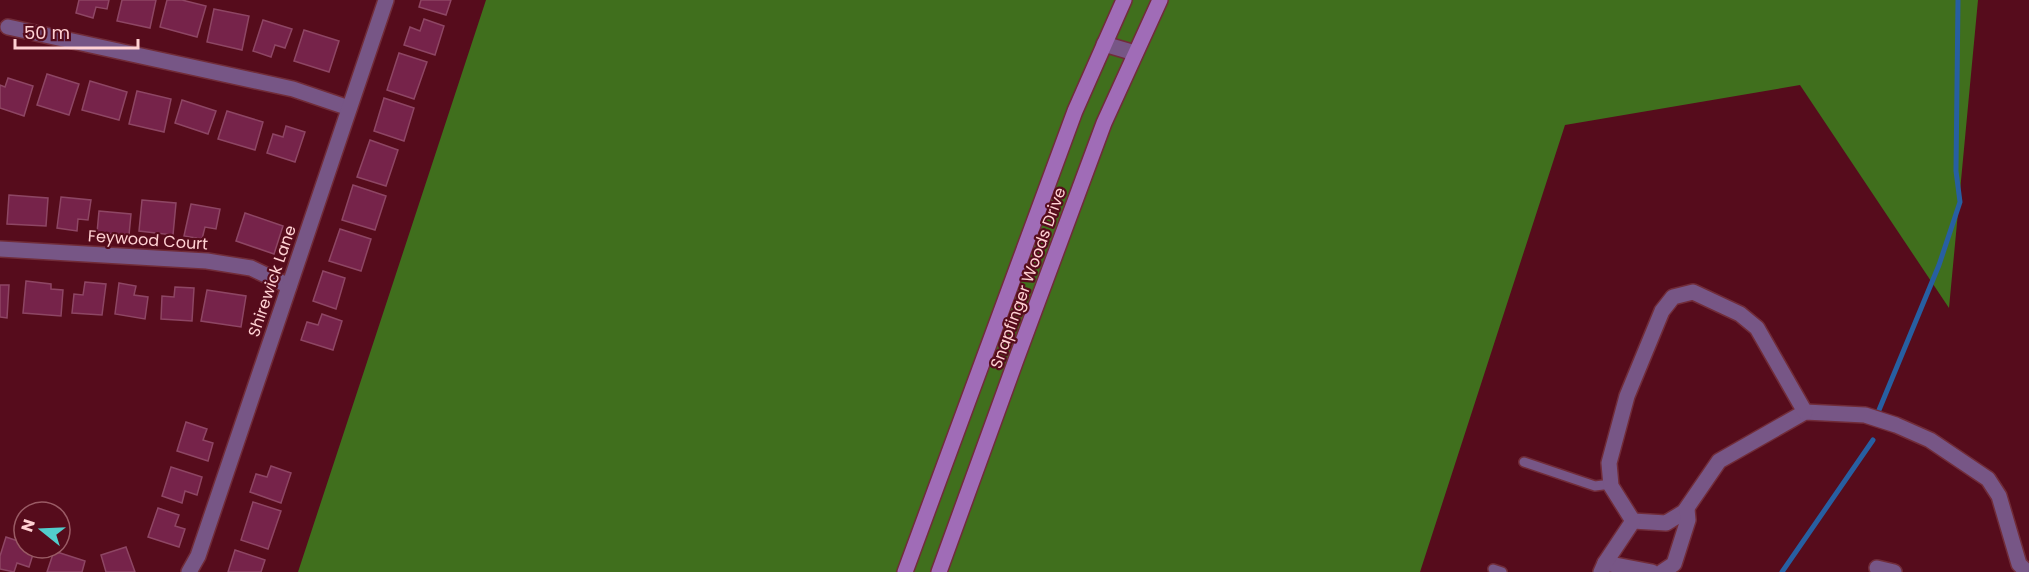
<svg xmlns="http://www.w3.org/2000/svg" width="2029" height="572" viewBox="0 0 2029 572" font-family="Poppins,sans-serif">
<rect width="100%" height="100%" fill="#560c1c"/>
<path fill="#406f1d" d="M486 0H1978L1949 308 1800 85 1565 125 1420 572H298Z"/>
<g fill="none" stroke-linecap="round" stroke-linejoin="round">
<g stroke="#275fa2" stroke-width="5">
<path d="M1879 410 1939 265 1960 202 1956 171 1958 0"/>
<path d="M1782 572 1873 440"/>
</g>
</g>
<g fill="#76234a" stroke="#8e4664" stroke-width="1.5">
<path d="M79 0H109L107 9 96 7 93 18 76 13Z"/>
<path d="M122 0H156L150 28 117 21Z"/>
<path d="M167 0H182L206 6 197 37 160 27Z"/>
<path d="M421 0H451L446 15 419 7Z"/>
<path d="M214 9 249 16 242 50 207 42Z"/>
<path d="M424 19 444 26 435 55 404 45 410 27 420 31Z"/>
<path d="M263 20 292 29 285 48 275 45 271 57 253 51Z"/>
<path d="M304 30 339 41 329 72 294 61Z"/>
<path d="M399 53 427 62 414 99 387 90Z"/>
<path d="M47 74 79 84 69 115 37 105Z"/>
<path d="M8 78 33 86 24 116 0 108V85L5 87Z"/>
<path d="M90 81 127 92 119 120 82 110Z"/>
<path d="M137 91 171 99 164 132 129 124Z"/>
<path d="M384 98 414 108 404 141 374 131Z"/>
<path d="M182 100 216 111 208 134 175 123Z"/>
<path d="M227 111 263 122 255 150 218 139Z"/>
<path d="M286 126 305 132 295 162 267 153 273 134 283 137Z"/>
<path d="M370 140 398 150 386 186 357 177Z"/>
<path d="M353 185 386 196 375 230 342 220Z"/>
<path d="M9 195 48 198 46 226 7 224Z"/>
<path d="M61 197 91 200 88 220 78 219 77 231 57 228Z"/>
<path d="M142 200 176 203 173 235 139 231Z"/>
<path d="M191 204 220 209 216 229 205 227 202 239 184 236Z"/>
<path d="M99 211 131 214 129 235 97 233Z"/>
<path d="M245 213 283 226 274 254 236 241Z"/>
<path d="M340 229 371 239 361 271 329 261Z"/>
<path d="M323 271 345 278 336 309 313 301Z"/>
<path d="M26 281 51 284V289L63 290 61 316 23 313Z"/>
<path d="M85 282 106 284 102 315 72 313 74 294 83 295Z"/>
<path d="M119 283 136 286 134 295 148 297 145 319 115 314Z"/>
<path d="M0 285H9L7 318 0 317Z"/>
<path d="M175 287 194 288 192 321 161 319 162 296 174 297Z"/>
<path d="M207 290 246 296 241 327 201 321Z"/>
<path d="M322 314 342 321 333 350 301 340 307 322 318 325Z"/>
<path d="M186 422 207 429 203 440 213 443 208 461 177 451Z"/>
<path d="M271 466 291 473 281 503 250 492 256 474 267 477Z"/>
<path d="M171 467 202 477 197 495 185 491 182 503 162 496Z"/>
<path d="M253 502 281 511 268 549 241 540Z"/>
<path d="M158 508 179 515 175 526 185 529 179 547 148 537Z"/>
<path d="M6 537 24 543V548H35L29 567 17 563 14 572 0 569V556Z"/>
<path d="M126 547 135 572H106L101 555Z"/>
<path d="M235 550 265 560 261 572H228Z"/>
<path d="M54 551 85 561 82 572H47Z"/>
</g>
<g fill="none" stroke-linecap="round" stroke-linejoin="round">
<g stroke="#712c39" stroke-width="12">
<g id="service">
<path d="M1524 462 1595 486 1611 484"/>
<path d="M1493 569 1502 572"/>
</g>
</g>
<g stroke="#712c39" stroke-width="18">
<g id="minor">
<path d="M8 27 293 89 349 108"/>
<path d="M1104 44 1135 53"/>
<path d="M0 249 207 261 251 268 289 286"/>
<path d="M1633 521 1666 523 1684 512 1719 461 1805 412 1865 415 1896 425 1930 440 1988 479 1999 496 2019 564 2027 572"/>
<path d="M1605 563 1652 572"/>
<path d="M1877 568 1894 572"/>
<path d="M189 572 198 556 386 0"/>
<path d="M1601 572 1605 563 1633 521 1611 486 1609 463 1627 396 1662 311 1673 297 1693 292 1740 314 1757 328 1805 412"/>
<path d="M1662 572 1674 564 1688 520 1687 509"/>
</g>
</g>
<g stroke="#712c39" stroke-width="18">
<g id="secondary">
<path d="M905 572 1075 111 1124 0"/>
<path d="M939 572 1016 360 1104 123 1160 0"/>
</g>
</g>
<use href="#service" stroke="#775686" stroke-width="9"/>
<use href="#minor" stroke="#775686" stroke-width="15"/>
<use href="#secondary" stroke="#a06cb7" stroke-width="15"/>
</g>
<g text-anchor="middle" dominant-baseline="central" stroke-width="4.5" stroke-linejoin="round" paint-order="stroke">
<g font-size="16" fill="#ffd1d3" stroke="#560c1c">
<text transform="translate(148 240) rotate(4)">Feywood Court</text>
<text transform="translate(1028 278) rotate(-70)">Snapfinger Woods Drive</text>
<text transform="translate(272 281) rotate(-71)">Shirewick Lane</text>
</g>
</g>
<g transform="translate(42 530) rotate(288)"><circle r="28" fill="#560c1c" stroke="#9a5b65" stroke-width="1.5"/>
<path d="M0-4.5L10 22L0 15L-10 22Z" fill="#52cdcc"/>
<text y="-9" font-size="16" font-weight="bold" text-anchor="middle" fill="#ffd1d3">N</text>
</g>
<path d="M15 39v9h123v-9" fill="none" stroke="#ffd1d3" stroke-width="3"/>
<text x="24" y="39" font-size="18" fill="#ffd1d3" stroke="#560c1c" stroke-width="4.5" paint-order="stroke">50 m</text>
</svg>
